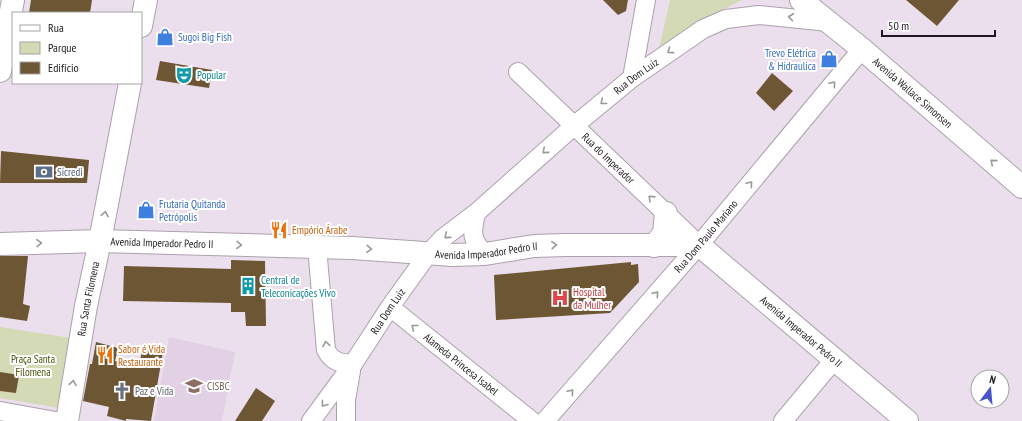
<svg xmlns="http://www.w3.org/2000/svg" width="1022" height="421" viewBox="0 0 1022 421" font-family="'PT Sans Narrow',sans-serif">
<rect width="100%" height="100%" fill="#ebdeed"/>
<path fill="#e2d0e5" d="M169 337 235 352 222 421H154Z"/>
<g fill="#d4d9b6">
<path d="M670 0H742L708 17 658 53Z"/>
<path d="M0 327 71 338 59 408 0 398Z"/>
</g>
<g fill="#6d5634">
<path d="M31 0H92L90 13H29Z"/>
<path d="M603 0H628L626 11 618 15Z"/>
<path d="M906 0H959L937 26Z"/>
<path d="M160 61 212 70 209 88 156 80Z"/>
<path d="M772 73 793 91 774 111 756 93Z"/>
<path d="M1 151 89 160 87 183H0Z"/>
<path d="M0 256H28L23 304 30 306 27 321 0 317Z"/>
<path d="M231 260 265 261 266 326H246L245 312H231V303L123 301 124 266 231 269Z"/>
<path d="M631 262V265L638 264 639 282 610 313 496 320 494 275Z"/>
<path d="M96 342 118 348 115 361 139 365 144 343 164 346 151 421 126 419V421L107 416 109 407 83 401 90 364H92Z"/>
<path d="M0 372 19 375 16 393 0 391Z"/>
<path d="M256 388 275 401 262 421H235Z"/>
</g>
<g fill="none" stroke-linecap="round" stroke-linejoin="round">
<g stroke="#ada1ae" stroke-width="20">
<g id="minor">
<path id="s1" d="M518 72 699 245"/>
<path d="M632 78 646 0"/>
<path d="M476 213C472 233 470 238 485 254"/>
<path d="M317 247 326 350C332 362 340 363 353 364"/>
<path id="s2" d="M390 307 532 421"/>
<path d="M0 411 56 421"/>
<path id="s3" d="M311 421 353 364 390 307 428 254 443 238 476 213 575 125 632 78 703 29 726 19 759 15 829 22"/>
<path d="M346 421V400L351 371"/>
<path id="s4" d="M545 421 699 245 862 49"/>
<path d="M783 421 834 360"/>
</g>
</g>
<g stroke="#ada1ae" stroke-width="24">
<g id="tertiary">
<path id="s5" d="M801 0 862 49 1022 187"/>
<path d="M141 26 146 0"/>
<path id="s6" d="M0 244 100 241 352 248 453 255 485 254 534 246 565 245H699L907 421"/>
<path d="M654 246 664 233 666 213"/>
<path id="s7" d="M67 421 86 306 100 241 130 83"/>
</g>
</g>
<g stroke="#ada1ae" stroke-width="24">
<path id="secondary" d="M0 71 13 0"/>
</g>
<use href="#minor" stroke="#fff" stroke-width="18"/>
<use href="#tertiary" stroke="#fff" stroke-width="22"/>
<use href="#secondary" stroke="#fff" stroke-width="22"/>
</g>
<defs><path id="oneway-chevron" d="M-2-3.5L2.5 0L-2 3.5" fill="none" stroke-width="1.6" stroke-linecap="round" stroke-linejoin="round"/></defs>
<g stroke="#9a989a">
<use href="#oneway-chevron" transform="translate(791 17) rotate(-173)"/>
<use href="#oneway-chevron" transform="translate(670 51) rotate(144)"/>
<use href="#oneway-chevron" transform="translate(833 84) rotate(-50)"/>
<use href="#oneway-chevron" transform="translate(603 102) rotate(141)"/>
<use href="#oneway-chevron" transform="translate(545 151) rotate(139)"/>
<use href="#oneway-chevron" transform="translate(993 162) rotate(-139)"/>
<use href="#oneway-chevron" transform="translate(750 184) rotate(-50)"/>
<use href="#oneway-chevron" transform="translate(651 198) rotate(-136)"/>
<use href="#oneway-chevron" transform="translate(105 214) rotate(-79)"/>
<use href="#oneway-chevron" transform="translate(447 236) rotate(140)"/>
<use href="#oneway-chevron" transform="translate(39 243) rotate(-2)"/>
<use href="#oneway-chevron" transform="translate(239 245) rotate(2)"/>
<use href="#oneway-chevron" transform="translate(554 245) rotate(-4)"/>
<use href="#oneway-chevron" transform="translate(369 249) rotate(4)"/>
<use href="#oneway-chevron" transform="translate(656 294) rotate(-49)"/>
<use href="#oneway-chevron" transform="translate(414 327) rotate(-141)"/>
<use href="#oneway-chevron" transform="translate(326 344) rotate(-99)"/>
<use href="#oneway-chevron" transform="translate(73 383) rotate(-81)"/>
<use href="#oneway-chevron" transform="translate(571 392) rotate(-49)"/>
<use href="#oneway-chevron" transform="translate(324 404) rotate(127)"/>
</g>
<defs>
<g id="shop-bare" transform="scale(1.38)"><path d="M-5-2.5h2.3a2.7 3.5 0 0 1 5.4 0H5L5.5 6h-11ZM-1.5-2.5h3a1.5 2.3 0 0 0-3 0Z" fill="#3f7fe0" stroke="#fff" stroke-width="2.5" paint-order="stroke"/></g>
<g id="theatre-bare" transform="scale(1.38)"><path d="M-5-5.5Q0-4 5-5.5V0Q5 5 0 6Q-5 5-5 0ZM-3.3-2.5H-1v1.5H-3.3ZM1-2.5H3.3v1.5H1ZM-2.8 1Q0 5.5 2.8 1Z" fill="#0f9aa8" stroke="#fff" stroke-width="2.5" paint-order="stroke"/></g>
<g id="bank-bare" transform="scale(1.38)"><path d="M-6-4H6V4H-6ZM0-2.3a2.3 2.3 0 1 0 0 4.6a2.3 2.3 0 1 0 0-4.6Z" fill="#5c6f8a" stroke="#fff" stroke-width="2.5" paint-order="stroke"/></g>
<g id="restaurant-bare" transform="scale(1.38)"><path d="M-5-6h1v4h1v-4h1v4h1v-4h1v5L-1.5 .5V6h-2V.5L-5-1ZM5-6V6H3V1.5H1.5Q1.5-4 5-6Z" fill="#e8710a" stroke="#fff" stroke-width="2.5" paint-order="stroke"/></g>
<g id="building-bare" transform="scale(1.38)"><path d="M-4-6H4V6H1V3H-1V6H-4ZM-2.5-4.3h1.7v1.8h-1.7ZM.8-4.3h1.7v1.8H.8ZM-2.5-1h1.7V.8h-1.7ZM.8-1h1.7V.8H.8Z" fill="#0f9aa8" stroke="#fff" stroke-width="2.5" paint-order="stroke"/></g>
<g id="hospital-bare" transform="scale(1.38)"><path d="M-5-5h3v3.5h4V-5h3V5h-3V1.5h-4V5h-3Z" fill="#e0444e" stroke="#fff" stroke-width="2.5" paint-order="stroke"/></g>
<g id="school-bare" transform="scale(1.38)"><path d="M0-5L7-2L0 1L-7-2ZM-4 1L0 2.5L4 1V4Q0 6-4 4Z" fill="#8d6e63" stroke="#fff" stroke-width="2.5" paint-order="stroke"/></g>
<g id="church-bare" transform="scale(1.38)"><path d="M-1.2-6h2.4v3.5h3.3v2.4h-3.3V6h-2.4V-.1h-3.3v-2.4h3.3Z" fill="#6b7280" stroke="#fff" stroke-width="2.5" paint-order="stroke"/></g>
</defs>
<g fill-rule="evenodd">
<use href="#shop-bare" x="165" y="37"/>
<use href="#shop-bare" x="829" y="59"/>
<use href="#theatre-bare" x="184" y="75"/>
<use href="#bank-bare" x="44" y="172"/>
<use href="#shop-bare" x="146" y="210"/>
<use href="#restaurant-bare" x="279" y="230"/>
<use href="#building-bare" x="248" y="286"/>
<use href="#hospital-bare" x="560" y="298"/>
<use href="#restaurant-bare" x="105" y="355"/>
<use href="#school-bare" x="194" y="386"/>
<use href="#church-bare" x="122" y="391"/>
</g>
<g text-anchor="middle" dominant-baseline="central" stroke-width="4" stroke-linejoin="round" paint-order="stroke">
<g font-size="11" fill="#366cbe" stroke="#fff" text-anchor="start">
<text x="178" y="37">Sugoi Big Fish</text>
<text x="816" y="53" text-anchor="end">Trevo Elétrica<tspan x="816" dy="13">&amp; Hidraulica</tspan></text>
<text x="159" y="204">Frutaria Quitanda<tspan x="159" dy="13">Petrópolis</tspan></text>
</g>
<g font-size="11" fill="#0d838f" stroke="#fff" text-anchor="start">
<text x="197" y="75">Popular</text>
<text x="261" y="280">Central de<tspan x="261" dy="13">Teleconicações Vivo</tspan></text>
</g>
<g font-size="11" fill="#1e191e" stroke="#fff">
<text stroke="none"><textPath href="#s3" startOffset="478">Rua Dom Luiz</textPath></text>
<text stroke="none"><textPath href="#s5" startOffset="145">Avenida Wallace Simonsen</textPath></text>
<text stroke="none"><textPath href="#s1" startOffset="125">Rua do Imperador</textPath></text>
<text stroke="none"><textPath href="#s4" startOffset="245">Rua Dom Paulo Mariano</textPath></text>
<text stroke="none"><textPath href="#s6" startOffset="162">Avenida Imperador Pedro II</textPath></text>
<text stroke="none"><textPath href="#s6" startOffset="487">Avenida Imperador Pedro II</textPath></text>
<text stroke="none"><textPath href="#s7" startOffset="124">Rua Santa Filomena</textPath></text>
<text stroke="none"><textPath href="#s3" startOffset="134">Rua Dom Luiz</textPath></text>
<text stroke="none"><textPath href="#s6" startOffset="834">Avenida Imperador Pedro II</textPath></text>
<text stroke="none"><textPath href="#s2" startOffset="91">Alameda Princesa Isabel</textPath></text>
</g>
<g font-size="11" fill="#4e5e75" stroke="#fff" text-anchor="start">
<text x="57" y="172">Sicredi</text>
</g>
<g font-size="11" fill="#c56008" stroke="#fff" text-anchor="start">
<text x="292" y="230">Empório Árabe</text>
<text x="118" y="349">Sabor é Vida<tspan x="118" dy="13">Restaurante</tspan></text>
</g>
<g font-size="11" fill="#be3a42" stroke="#fff" text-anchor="start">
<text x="573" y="292">Hospital<tspan x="573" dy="13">da Mulher</tspan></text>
</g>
<g font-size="11" fill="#4c520c" stroke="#fff">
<text x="33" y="359">Praça Santa<tspan x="33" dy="13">Filomena</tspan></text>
</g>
<g font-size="11" fill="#785e54" stroke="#fff" text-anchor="start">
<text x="207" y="386">CISBC</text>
</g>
<g font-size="11" fill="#5b616d" stroke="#fff" text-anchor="start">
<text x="135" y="391">Paz e Vida</text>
</g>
</g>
<rect x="12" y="12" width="130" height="72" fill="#ffffff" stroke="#a5a3a5"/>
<rect x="20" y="25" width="20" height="6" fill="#ffffff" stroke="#a5a3a5"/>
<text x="48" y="32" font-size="12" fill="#1e191e">Rua</text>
<rect x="20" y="42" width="20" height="12" fill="#d4d9b6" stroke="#a5a3a5"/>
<text x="48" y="52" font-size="12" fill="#1e191e">Parque</text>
<rect x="20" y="62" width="20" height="12" fill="#6d5634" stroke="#a5a3a5"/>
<text x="48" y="72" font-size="12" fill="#1e191e">Edifício</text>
<g transform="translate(990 389) rotate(16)"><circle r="19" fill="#ffffff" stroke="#a5a3a5"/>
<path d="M0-3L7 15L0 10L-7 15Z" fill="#4755c9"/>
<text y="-6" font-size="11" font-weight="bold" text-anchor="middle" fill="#1e191e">N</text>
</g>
<path d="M882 30v6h113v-6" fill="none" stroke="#1e191e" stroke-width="2"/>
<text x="888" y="30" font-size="12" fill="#1e191e" stroke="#ffffff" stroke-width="3" paint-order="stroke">50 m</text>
</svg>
